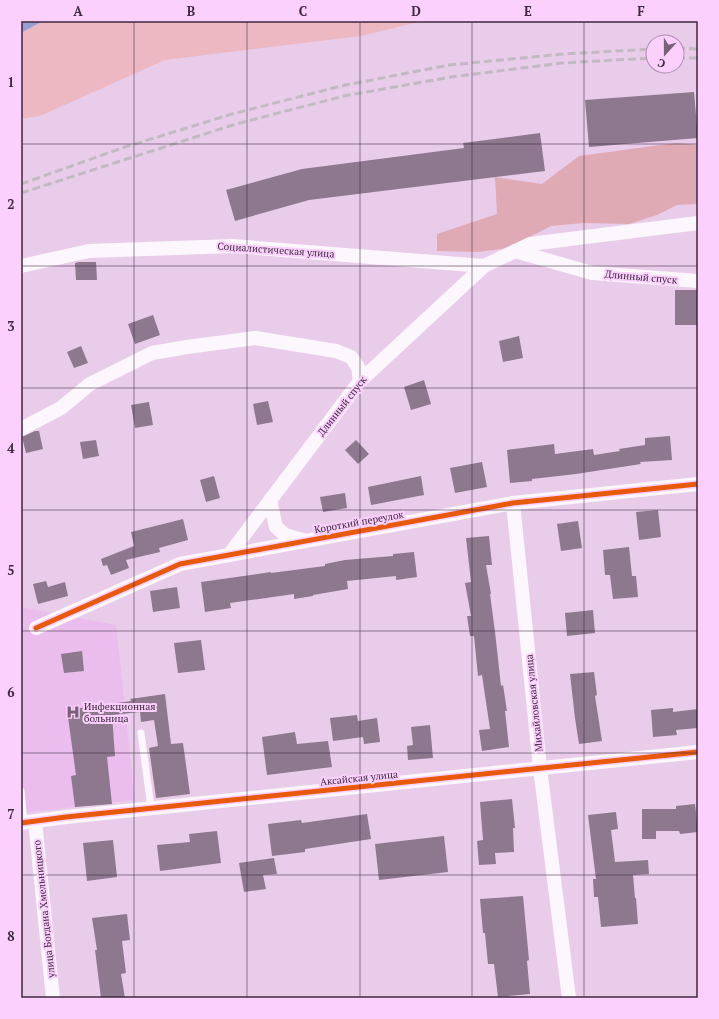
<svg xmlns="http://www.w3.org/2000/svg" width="719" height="1019" viewBox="0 0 719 1019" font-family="'PT Serif',serif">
<rect width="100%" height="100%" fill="#e9ccea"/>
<path fill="#eabdec" d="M21 607 116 625 135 800 21 813Z"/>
<path fill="#eeb8c2" d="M43 21H423L361 36 165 60 40 116 21 119V33Z"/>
<path fill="#e0aab4" d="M676 143 698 145V204L677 205 657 215 629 224 583 223 551 226 508 248 478 252 437 251V234L497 214 495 177 542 184 579 156Z"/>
<path fill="#96a0d2" d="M21 21H43L21 33Z"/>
<g fill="#8d788e">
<path d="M694 92 698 138 589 147 585 100Z"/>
<path d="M540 133 545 171 309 200 235 221 226 190 302 169 464 148 463 143Z"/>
<path d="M79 262H96L97 280H76L75 263Z"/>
<rect x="675" y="290" width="23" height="35"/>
<path d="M153 315 160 335 135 344 128 324Z"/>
<path d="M519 336 523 358 503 362 499 341Z"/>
<path d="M81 346 88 363 74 368 67 352Z"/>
<path d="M424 380 431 404 411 410 404 387Z"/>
<path d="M268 401 273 422 257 425 253 404Z"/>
<path d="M149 402 153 425 135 428 131 405Z"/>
<path d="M35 431H39L43 449 26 453 22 437Z"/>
<path d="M670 436 672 460 640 462 641 464 576 474 532 479V481L510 483 507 450 554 444 555 454 593 449 594 455 620 451 619 449 645 445V438Z"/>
<path d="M96 440 99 456 83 459 80 442Z"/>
<path d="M356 440 369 454 358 464 345 450Z"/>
<path d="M482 462 487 487 455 493 450 468Z"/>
<path d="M214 476 220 498 206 502 200 480Z"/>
<path d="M421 476 424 495 371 505 368 487Z"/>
<path d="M345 493 347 508 323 512 320 497Z"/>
<path d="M658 510 661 537 639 540 636 512Z"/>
<path d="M183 519 188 540 159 548 160 552 126 560 129 568 111 575 107 565 103 566 101 559 134 546 131 532Z"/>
<path d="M578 521 582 548 561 551 557 524Z"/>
<path d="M489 536 492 565H486L491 594H490L495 632 501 686 503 685 507 711H505L509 747 482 751 479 730 490 729 482 675 478 676 474 636H470L467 616H471L465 583 471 582 466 538Z"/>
<path d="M629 547 632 576H636L638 597 613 599 610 575H605L603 550Z"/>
<path d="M414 552 417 577 396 580V576L347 581 348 589 313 595V596L294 599V594L230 603 231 608 205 612 201 582 271 572V573L325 566V564L345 560 393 556V554Z"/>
<path d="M46 581 48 587 65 582 68 596 38 604 33 584Z"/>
<path d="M177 587 180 608 153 612 150 591Z"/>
<path d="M593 610 595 633 567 636 565 613Z"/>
<path d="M201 640 205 670 178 673 174 643Z"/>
<path d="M82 651 84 671 64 673 61 654Z"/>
<path d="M594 672 597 695 595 696 602 741 579 744 575 718 570 674Z"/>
<path d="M165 694 171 744 183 743 190 794 156 798 149 748 158 746 154 720 141 722 140 712 112 715 115 756 107 757 112 804 75 807 71 776 76 775 67 710 131 701 130 699Z"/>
<path d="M673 708V712L698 709V728L676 730 677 735 653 737 651 710Z"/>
<path d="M357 715 358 721 377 718 380 742 364 744 363 737 333 741 330 718Z"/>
<path d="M430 725 433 758 408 760 407 746 413 745 411 727Z"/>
<path d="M295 732 297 744 328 741 332 767 267 775 262 737Z"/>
<path d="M512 799 515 828H513L514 852 495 853 496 864 479 865 477 841 483 840 480 802Z"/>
<path d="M695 804 698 832 680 834 679 831H656V839H642V809H676V806Z"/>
<path d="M616 812 618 829 611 830 615 862 648 860 649 874 633 875 635 898H636L638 924 601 927 598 897H594L593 879H596L588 815Z"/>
<path d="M367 814 371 839 305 849V852L272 856 268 824 301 820 302 823Z"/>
<path d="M217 831 221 863 160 871 157 845 190 842 189 834Z"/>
<path d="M444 836 448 872 379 880 375 844Z"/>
<path d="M113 840 117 877 87 881 83 843Z"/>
<path d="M274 858 277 874 263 875 266 889 244 892 239 863Z"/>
<path d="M523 896 529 960 527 961 530 994 498 997 494 964H488L485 933H483L480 899Z"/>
<path d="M127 914 130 940 122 941 126 973 121 974 125 998H101L95 950H97L92 918Z"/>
</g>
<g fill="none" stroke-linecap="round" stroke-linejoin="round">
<g stroke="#fcf7fc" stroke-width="7">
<path d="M141 733 151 808"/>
<path d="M21 791 24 822"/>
</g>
<g stroke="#fcf7fc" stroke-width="14">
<path d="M515 251 592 273 698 281"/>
<path d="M21 266 89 251 233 246 484 266"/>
<path d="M21 429 61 408 90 384 152 353 187 347 255 338 336 351 351 357 358 367 360 381"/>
<path d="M270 500 276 527 285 535 303 540"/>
<path d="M513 503 540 768 569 998"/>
<path d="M229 555 360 381 484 266 530 244 698 223"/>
<path d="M36 628 180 564 513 503 698 484"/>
<path d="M35 821 53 998"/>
<path d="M21 823 66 817 698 752"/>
</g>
<g stroke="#c1bac1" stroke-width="3" stroke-dasharray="8 4" stroke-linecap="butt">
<path d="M677 48 698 49"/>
<path d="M677 58H698"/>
<path d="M21 184 125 147 232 114 341 86 449 65 563 54 653 49"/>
<path d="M21 193 236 124 344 96 451 77 562 63 653 58"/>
</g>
<g stroke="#fbd0fd" stroke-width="8">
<g id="cycleway">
<path d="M36 628 180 564 513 503 698 484"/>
<path d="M21 823 66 817 698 752"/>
</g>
</g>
<use href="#cycleway" stroke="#e8590c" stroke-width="5"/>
</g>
<path fill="none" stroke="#3d283e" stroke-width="1" stroke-opacity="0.55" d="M134 21V998M247 21V998M360 21V998M472 21V998M584 21V998M21 144H698M21 266H698M21 388H698M21 510H698M21 631H698M21 753H698M21 875H698"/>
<defs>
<g id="hospital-bare" transform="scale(1.08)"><path d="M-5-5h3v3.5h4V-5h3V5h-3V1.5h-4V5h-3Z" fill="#79617a" stroke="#fbd0fd" stroke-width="2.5" paint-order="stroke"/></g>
</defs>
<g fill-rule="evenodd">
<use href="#hospital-bare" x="73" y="712"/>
</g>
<g text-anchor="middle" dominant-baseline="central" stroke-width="4" stroke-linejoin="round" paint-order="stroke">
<g font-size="10" fill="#3d283e" stroke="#fbd0fd">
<text transform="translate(276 250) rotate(4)">Социалистическая улица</text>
<text transform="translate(641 277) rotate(5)">Длинный спуск</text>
<text transform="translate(342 406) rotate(-52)">Длинный спуск</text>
<text transform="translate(359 522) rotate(-10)">Короткий переулок</text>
<text transform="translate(534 703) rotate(-96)">Михайловская улица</text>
<text transform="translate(359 778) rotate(-6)">Аксайская улица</text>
<text transform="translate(44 909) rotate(-96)">улица Богдана Хмельницкого</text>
</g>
<g font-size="10" fill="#3d283e" stroke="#fbd0fd" text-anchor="start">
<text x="84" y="706">Инфекционная<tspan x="84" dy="12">больница</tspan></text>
</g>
</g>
<rect width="719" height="1019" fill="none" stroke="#fbd0fd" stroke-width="44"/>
<g transform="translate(665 54) rotate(201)"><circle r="19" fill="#fbd0fd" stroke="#af8db1"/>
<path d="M0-3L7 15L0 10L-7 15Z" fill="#79617a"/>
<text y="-6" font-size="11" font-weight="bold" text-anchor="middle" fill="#3d283e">С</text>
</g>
<rect x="22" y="22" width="675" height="975" fill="none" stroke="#3d283e" stroke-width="1.5"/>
<g font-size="13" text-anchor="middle" font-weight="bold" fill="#3d283e">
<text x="78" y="16">A</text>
<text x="191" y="16">B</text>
<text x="303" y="16">C</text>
<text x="416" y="16">D</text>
<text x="528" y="16">E</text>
<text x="641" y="16">F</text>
<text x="11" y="87">1</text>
<text x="11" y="209">2</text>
<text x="11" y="331">3</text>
<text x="11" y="453">4</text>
<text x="11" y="575">5</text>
<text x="11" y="697">6</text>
<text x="11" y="819">7</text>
<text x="11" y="941">8</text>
</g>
</svg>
